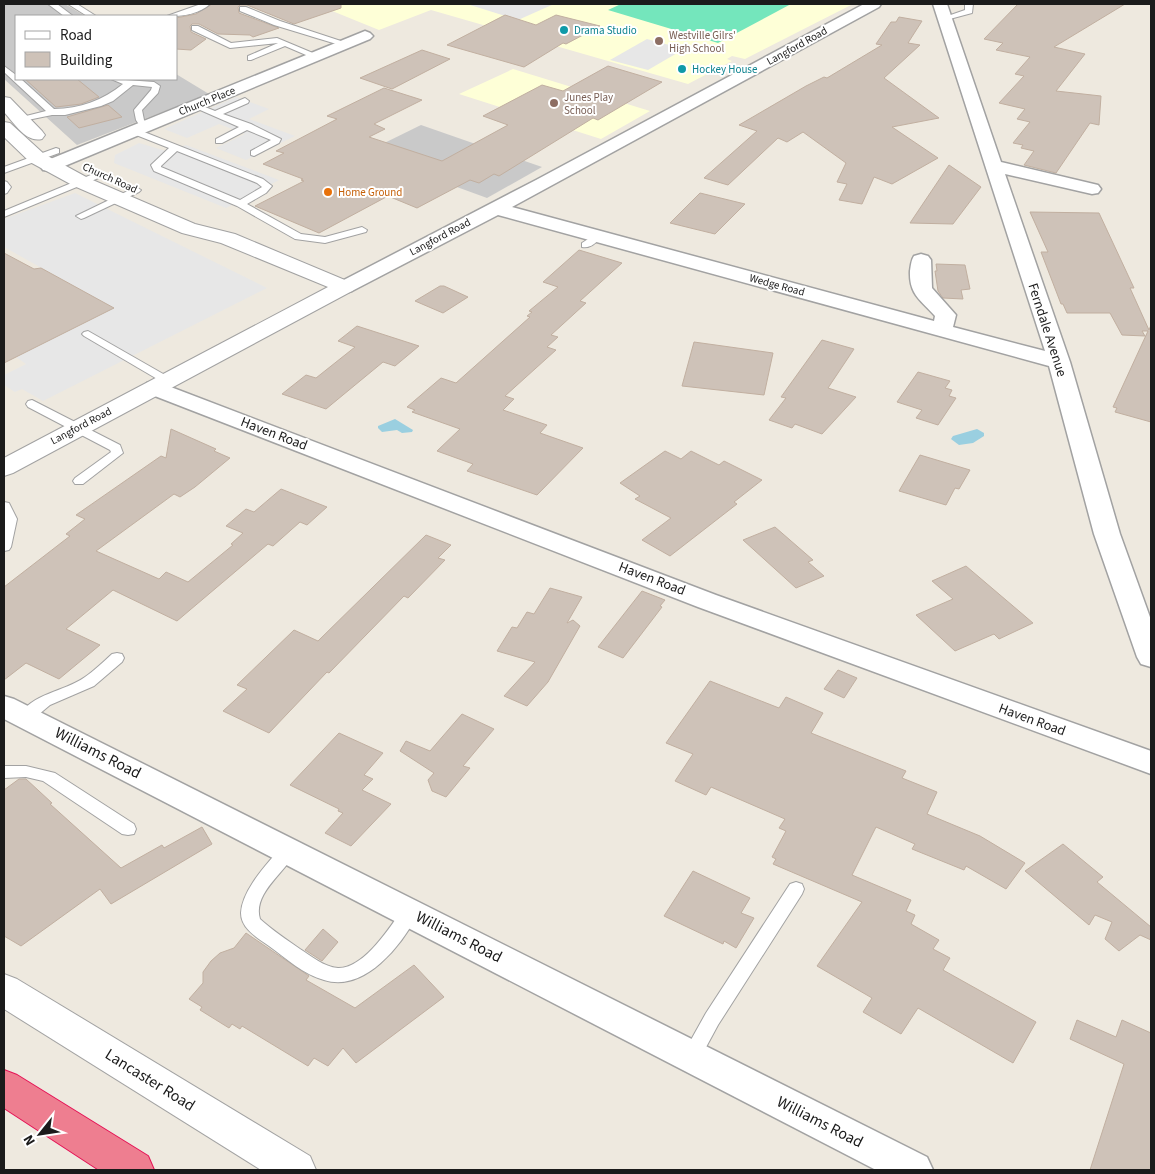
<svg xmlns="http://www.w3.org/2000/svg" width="1155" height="1174" viewBox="0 0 1155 1174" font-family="'Source Sans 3',sans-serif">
<rect width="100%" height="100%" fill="#eee9df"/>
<g fill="#feffd7">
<path d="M315 4H853L745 59 732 56 727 59 732 61 688 84 431 10 379 30Z"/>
<path d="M513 69 650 111 601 139 459 94Z"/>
</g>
<g fill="#c9c9c9">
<path d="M4 4H65L85 16H16V79H176V74L209 94 77 145 4 79Z"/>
<path d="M421 125 542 167 487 198 364 153Z"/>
</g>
<path fill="#74e6bc" d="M621 4H791L718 43 608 10Z"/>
<g fill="#e7e7e7">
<path d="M467 4H554L518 20Z"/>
<path d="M647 39 684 49 648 70 610 60Z"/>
<path d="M236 97 269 109 249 119 295 136 246 160 216 148 245 134 219 124 187 138 164 129Z"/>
<path d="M139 143 166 151 186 145 279 180 226 208 114 163 115 155Z"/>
<path d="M75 193 267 288 43 401 22 389 15 392 4 385V375L26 364 16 357 110 310 83 291 4 247V219Z"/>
</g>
<g fill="#9acfe0">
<path d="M395 419 413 430 412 432 402 433 397 430 382 432 378 428V426Z"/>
<path d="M977 429 984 433V436L973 443 959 445 951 439 953 436Z"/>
</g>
<g fill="#cec2b8" stroke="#c1afa0">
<path d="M212 4H341V8L294 24 247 5H240L238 7 239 13 279 28 253 37 250 35 218 34 199 24H192L190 26 191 32 206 39 191 50 176 49V18L196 14Z"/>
<path d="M1018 4H1125L1054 47 1085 54 1056 91 1101 96 1099 125 1090 123 1056 173 1024 165 1034 151 1021 148 1023 145 1013 143 1030 122 1017 119 1025 109 999 103 1024 76 1015 74 1030 57 996 50 1003 43 984 39Z"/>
<path d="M505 15 536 25 556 15 600 26 566 44 563 43 524 67 447 45Z"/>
<path d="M899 17 922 21 908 43 920 45 884 78 939 118 892 127 938 158 892 184 874 177 862 204 839 200 847 184 837 182 846 163 803 132 787 142 778 138 728 185 704 178 757 131 739 125 806 86 824 77 827 78 882 45 876 44 891 22H896Z"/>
<path d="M422 50 450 59 392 89 360 78Z"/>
<path d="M608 66 662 82 598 120 593 118 499 176 494 174 479 183 470 180 417 208 388 196 319 233 255 206 304 181 301 180 303 179 263 164 284 153 276 151 337 119 327 116 384 88 422 100 374 124 385 129 369 137 442 161 508 125 483 116 542 85 563 91Z"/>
<path d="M25 79H77L99 97 81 104 56 107Z"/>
<path d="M108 105 122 117 79 128 67 117Z"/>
<path d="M949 165 981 187 953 224 910 223Z"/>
<path d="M700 193 745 204 715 234 670 223Z"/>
<path d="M1030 212 1099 213 1134 288H1130L1149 330 1151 325V422L1115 412 1117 408 1113 407 1148 331H1142L1145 336 1122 335 1110 313H1067L1063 304H1061L1041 252H1048Z"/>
<path d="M579 250 622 263 580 301 586 303 551 335 558 337 547 347 556 350 505 396 514 399 503 410 547 425 540 433 583 448 537 495 467 471 473 464 437 451 460 429 412 412 415 410 407 407 441 378 456 383 530 317 527 316 532 312 529 311 558 287 543 282Z"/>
<path d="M4 253 34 269 41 268 114 308 4 363Z"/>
<path d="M936 264 965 265 970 289 961 290 963 299 943 298 938 291 935 271H937Z"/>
<path d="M440 286H444L468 297 443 313 415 301Z"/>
<path d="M357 326 419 346 395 366 383 362 326 409 282 394 306 375 316 378 355 347 338 341Z"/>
<path d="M822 340 854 349 828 388 856 397 822 434 795 424 792 428 769 420 786 398 781 397Z"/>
<path d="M694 342 773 353 764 395 682 386Z"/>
<path d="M918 372 950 381 945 388 952 390 949 396 956 398 938 425 916 418 922 410 897 402Z"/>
<path d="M171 429 216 449 214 451 230 458 195 487 180 497 174 494 96 551 159 579 166 572 188 582 233 545 231 544 243 533 226 526 246 509 254 512 281 489 327 507 307 525 300 522 273 546 268 544 177 621 113 590 66 629 100 645 59 679 26 663 4 680V587L70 536 66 534 85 519 76 515 161 456 166 458Z"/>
<path d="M665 451 681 459 691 451 719 465 724 461 762 480 734 502 737 504 670 556 642 540 671 518 635 499 640 496 620 483Z"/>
<path d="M920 455 970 470 959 489 955 488 946 505 899 491Z"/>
<path d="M775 527 813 560 808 562 824 576 796 588 743 540Z"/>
<path d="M426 535 451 545 438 558 445 560 408 598 404 596 329 673 327 672 269 733 223 711 247 689 237 685 294 630 318 641Z"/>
<path d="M966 566 1033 623 999 639 994 634 955 651 916 615 953 599 932 581Z"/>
<path d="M550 588 582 597 567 623 573 620 580 626 548 682 527 706 504 696 535 662 497 651 512 627 517 628 527 612 534 614Z"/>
<path d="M642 591 665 600 660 606 662 607 623 658 598 647Z"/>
<path d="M838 670 857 678 844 698 824 689Z"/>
<path d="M710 681 779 708 786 697 823 713 811 733 906 771 902 778 937 792 927 814 980 836 1025 863 1006 889 966 866 964 870 912 849 915 844 876 827 852 875 911 900 906 911 915 915 911 924 939 940 933 949 950 958 943 970 1036 1022 1013 1063 918 1008 901 1034 863 1012 872 998 817 966 862 902 773 864 776 859 772 857 786 831 779 828 785 819 711 787 706 795 675 781 693 754 666 743Z"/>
<path d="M462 714 494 729 463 766 470 768 446 797 432 791 428 780 434 773 400 751 406 741 430 751Z"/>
<path d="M339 733 383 753 364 775 373 779 362 790 391 804 351 846 325 833 343 813 338 811 339 809 290 785Z"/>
<path d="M19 779H26L52 803 50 804 121 868 162 845 164 848 202 827 212 844 111 904 100 889 21 946 4 936V790Z"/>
<path d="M1063 844 1103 877 1097 882 1151 927V940L1140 935 1119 951 1105 939 1112 922 1095 915 1089 925 1025 871Z"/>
<path d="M693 871 750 898 741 913 754 918 736 948 724 941 723 944 664 916Z"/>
<path d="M323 929 338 942 322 961 305 950Z"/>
<path d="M246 933 309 976 306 980 355 1008 414 965 444 997 356 1063 343 1048 328 1066 314 1058 308 1066 242 1026 240 1029 232 1024 229 1028 200 1010 202 1007 189 999 203 983V972L211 961 220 953 234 948Z"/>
<path d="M1077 1020 1116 1037 1122 1020 1151 1033V1170H1090L1124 1064 1070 1039Z"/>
</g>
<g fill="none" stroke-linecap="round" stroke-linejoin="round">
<g stroke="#a2a2a2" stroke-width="2">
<g id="service">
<path d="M48 4H57L73 16H64Z"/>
<path d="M68 4H77L96 16H87Z"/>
<path d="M201 4H210C200 14 179 17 167 16Z"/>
<path d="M965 4H973L972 13 946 20 942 18 965 10Z"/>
<path d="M240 7H246L280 21 350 44 343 46 274 25 240 11Z"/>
<path d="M192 26H198L231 43 277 38 320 56 313 58 285 46 251 60H248V56L278 43 230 48 192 30Z"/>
<path d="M4 66 16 75V79H21L54 109C80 109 103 100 123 84L111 79 154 82 160 86 158 93 142 110 144 120 149 127 145 130 142 129 136 120 134 110 151 90 152 87 133 85 113 101 101 106 65 115H52L18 122V118L46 111 4 72Z"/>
<path d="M245 98 249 101 248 103 223 114 251 124 281 139 279 143 254 156 251 155V151L271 140 247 130 222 143H216V139L239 127 191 106 195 103 215 111Z"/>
<path d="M134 128 263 179 272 186 266 193 247 204 301 234 325 237 362 227 367 230 366 232 325 243 295 239 237 206 154 171 151 165 169 148 131 133V129ZM177 151 257 183 262 187 240 200 161 167V166Z"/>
<path d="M56 148 59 149V153L4 173V167Z"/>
<path d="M98 172 103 175 101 177 4 217V211Z"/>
<path d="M4 181 7 182 11 187 7 193 4 194Z"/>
<path d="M136 187 141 190 139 192 84 218 81 219 76 216Z"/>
<path d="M597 233 602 236C597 242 590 249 582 247V243Z"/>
<path d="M88 331 172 379 174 381 168 384 164 383 84 336 82 334 84 332Z"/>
<path d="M32 400 120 445 123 453 83 484H75L73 481 75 478 111 452 110 450 28 407 26 404 28 401Z"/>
<path d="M4 502 9 503 17 519 11 547 9 550 4 551Z"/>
<path d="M117 653 122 654 124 658 122 662 94 686 50 705 31 721 26 723 21 721 18 717C32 693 64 692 85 677 94 671 103 662 112 654Z"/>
<path d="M4 766H26L55 773 134 824 136 829 134 834 128 835 122 834 43 781 26 777 4 778Z"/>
<path d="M289 843 295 845 297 850C287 871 252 893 260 919 272 930 287 940 300 949 311 956 324 967 338 968 364 969 391 926 404 907L410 905 416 907 419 912C402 945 365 993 324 980 304 975 286 958 269 946 258 938 241 929 241 913 242 889 269 862 283 845Z"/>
<path d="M796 882 802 884 804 889 802 894 718 1025 698 1062 691 1064 684 1062 682 1056 706 1013 790 884Z"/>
</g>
</g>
<g stroke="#a2a2a2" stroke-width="3">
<g id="minor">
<path d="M864 4H881L879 7 512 207 934 321 935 316C921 300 909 295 910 271 911 265 911 261 914 256L921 254 928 256 931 260 932 288 956 315 953 327 1045 351 933 4H947L1001 162 1098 185 1101 189 1098 193 1092 194 1005 174 1070 362 1120 534 1151 620V667L1141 664 1137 657 1094 534 1049 366 498 215 352 291 345 293 338 291 335 287 338 283 536 180Z"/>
<path d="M365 31 370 33 373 36 370 39 55 170 49 171 43 170 40 166 43 162Z"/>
<path d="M155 381 716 595 1151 751V774L698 607 147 393 144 388 147 383Z"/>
<path d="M4 696 14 699 927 1157 933 1170H876L4 719Z"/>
</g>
</g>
<g stroke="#a2a2a2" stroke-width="2">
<g id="tertiary">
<path d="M4 97 10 98 42 131 45 135 42 139C26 143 14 123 4 112Z"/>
<path d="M4 122 10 123 44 154 88 178 195 224 235 234 352 283 356 287 352 291 13 473 4 476V458L328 287 221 243 182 233 74 186 30 162 4 137Z"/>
<path d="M4 974 17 979 310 1156 316 1170H261L4 1009Z"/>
</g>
</g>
<g stroke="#e51356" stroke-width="2">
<path id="motorway" d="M4 1070 17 1075 148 1156 154 1170H99L4 1108Z"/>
</g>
<use href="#service" fill="#fff" fill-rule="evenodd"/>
<use href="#minor" fill="#fff" fill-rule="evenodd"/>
<use href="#tertiary" fill="#fff" fill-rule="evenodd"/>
<use href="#motorway" fill="#ee7e90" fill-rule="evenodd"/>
</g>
<g fill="#0f9aa8" stroke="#fff" stroke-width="2">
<circle cx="564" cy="30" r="5"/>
<circle cx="682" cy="69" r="5"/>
</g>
<g fill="#8d6e63" stroke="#fff" stroke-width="2">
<circle cx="659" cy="41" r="5"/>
<circle cx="554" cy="103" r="5"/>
</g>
<circle fill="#e8710a" stroke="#fff" stroke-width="2" cx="328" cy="192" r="5"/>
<g text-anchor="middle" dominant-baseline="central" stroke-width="4" stroke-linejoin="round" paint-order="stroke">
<g font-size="11" fill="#0d838f" stroke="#fff" text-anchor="start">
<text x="574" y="30">Drama Studio</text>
<text x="692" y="69">Hockey House</text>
</g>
<g font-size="11" fill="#785e54" stroke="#fff" text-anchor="start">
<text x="669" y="35">Westville Gilrs'<tspan x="669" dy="13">High School</tspan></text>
<text x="564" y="97">Junes Play<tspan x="564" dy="13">School</tspan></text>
</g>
<g font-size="11" fill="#1b1b1b" stroke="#fff">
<text transform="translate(797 46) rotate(-29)">Langford Road</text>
<text transform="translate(207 101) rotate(-22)">Church Place</text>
<text transform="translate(110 178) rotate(24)">Church Road</text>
<text transform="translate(440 237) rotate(-28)">Langford Road</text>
<text transform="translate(777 285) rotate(15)">Wedge Road</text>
<text transform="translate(81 426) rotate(-28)">Langford Road</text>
</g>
<g font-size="11" fill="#c56008" stroke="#fff" text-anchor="start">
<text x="338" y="192">Home Ground</text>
</g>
<g font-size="14" fill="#1b1b1b" stroke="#fff">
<text transform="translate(1047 330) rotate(72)">Ferndale Avenue</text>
<text transform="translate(274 434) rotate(21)">Haven Road</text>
<text transform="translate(652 579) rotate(21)">Haven Road</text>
<text transform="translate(1032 720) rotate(20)">Haven Road</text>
</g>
<g font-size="16" fill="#1b1b1b" stroke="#fff">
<text transform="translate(98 753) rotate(27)">Williams Road</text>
<text transform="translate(459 937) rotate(27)">Williams Road</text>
<text transform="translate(150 1080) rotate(32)">Lancaster Road</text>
<text transform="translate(820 1122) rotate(27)">Williams Road</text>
</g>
</g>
<rect width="1155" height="1174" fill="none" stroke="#1b1b1b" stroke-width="10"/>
<rect x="15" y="15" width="162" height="65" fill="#ffffff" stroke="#a4a4a4"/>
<rect x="25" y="31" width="25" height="8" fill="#ffffff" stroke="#a4a4a4"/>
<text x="60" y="40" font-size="15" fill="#1b1b1b">Road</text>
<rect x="25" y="52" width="25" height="15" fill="#cec2b8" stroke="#a4a4a4"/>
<text x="60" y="65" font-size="15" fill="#1b1b1b">Building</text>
<g transform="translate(40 1134) rotate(240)" stroke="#ffffff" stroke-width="4" paint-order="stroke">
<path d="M0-4L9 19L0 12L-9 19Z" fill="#1b1b1b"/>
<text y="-8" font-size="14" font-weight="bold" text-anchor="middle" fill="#1b1b1b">N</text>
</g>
</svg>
